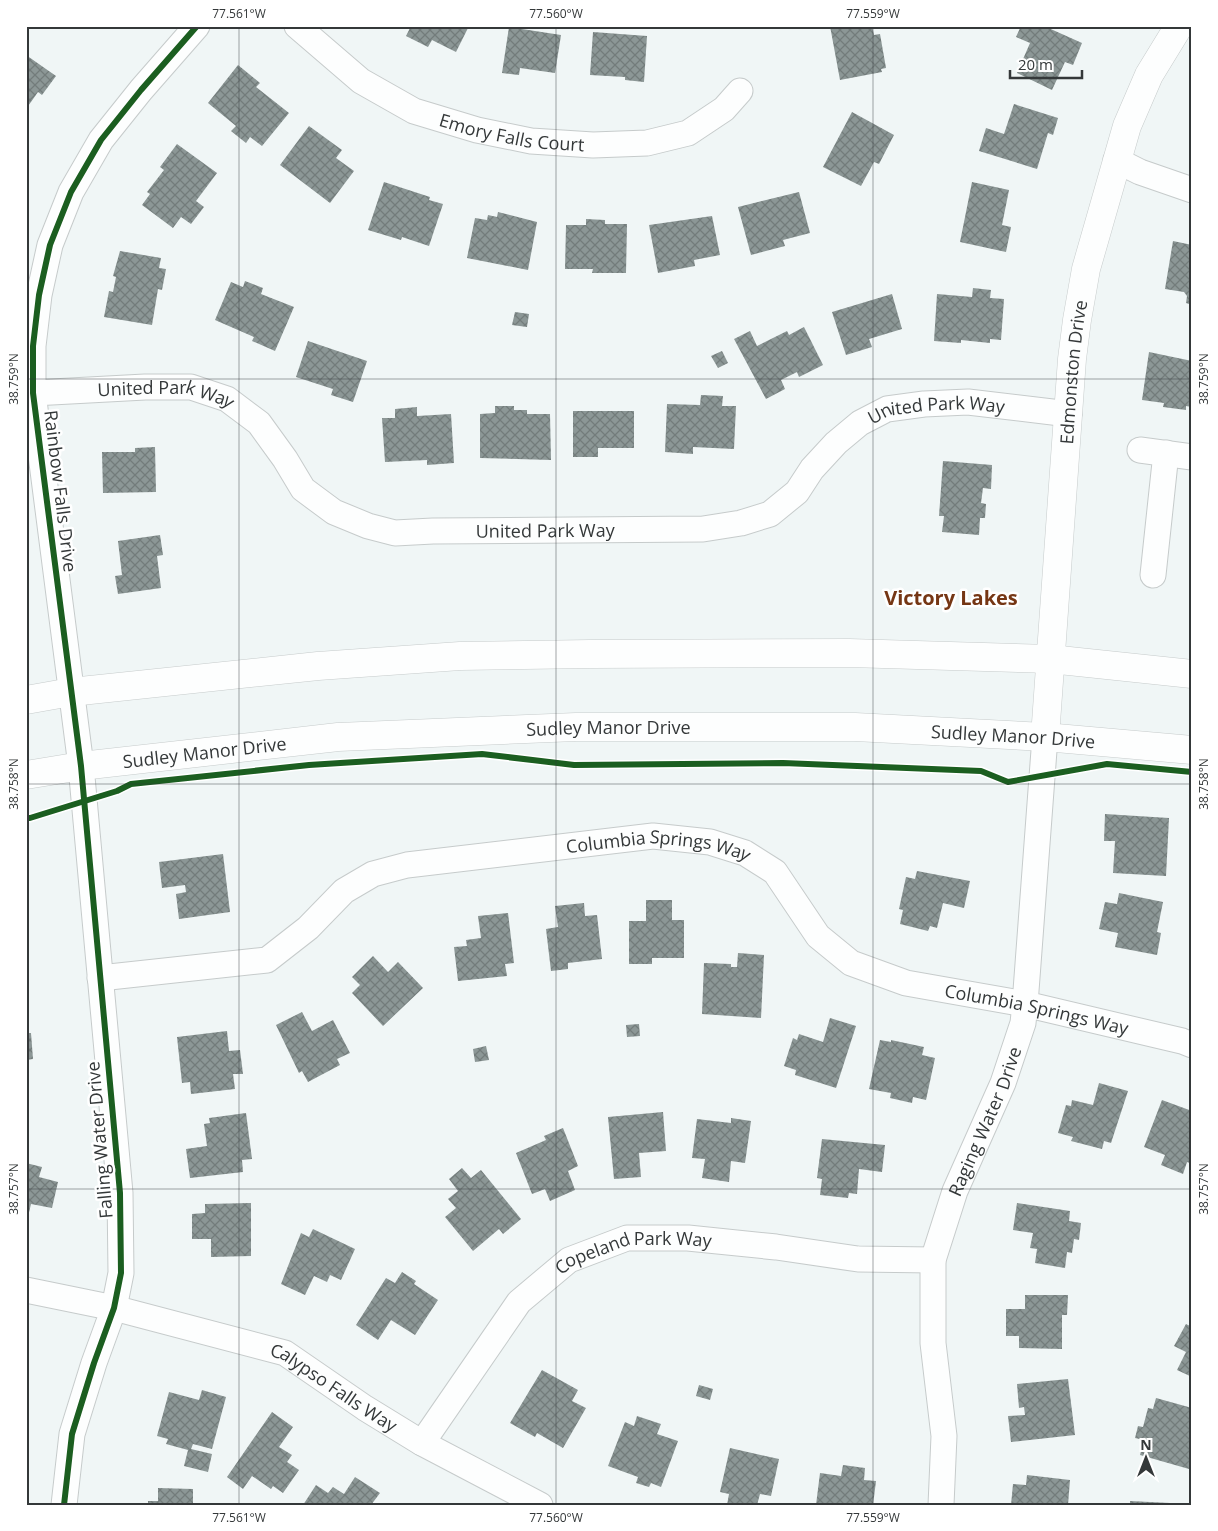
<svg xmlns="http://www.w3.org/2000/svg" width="1218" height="1531" viewBox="0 0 1218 1531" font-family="'Open Sans',sans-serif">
<defs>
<pattern id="building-cross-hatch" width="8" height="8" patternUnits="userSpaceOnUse" patternTransform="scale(1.25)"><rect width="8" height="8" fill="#8c9796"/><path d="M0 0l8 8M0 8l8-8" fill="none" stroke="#737c7b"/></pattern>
</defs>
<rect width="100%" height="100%" fill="#f0f6f6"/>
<g fill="url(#building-cross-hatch)">
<path d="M411 26H469L456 52 432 40 428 47 406 36Z"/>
<path d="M830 26H872L874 35 880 34 886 68 881 69 882 72 840 80Z"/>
<path d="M1021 26H1044L1082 43 1073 65 1065 62 1052 90 1017 73 1030 43 1016 37Z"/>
<path d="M509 27 561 35 555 73 520 68 519 75 502 73Z"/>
<path d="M593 32 647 36 644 82 625 80V77L590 75Z"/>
<path d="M26 55 56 76 42 95 38 92 26 109Z"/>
<path d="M238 65 260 83 256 87 289 113 262 146 250 137 246 143 231 131 236 126 208 103Z"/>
<path d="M1014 104 1058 118 1053 135 1048 133 1037 169 979 151 986 128 1004 134Z"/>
<path d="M852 112 894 135 879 164 874 162 861 186 823 167Z"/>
<path d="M309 126 342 150 336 158 354 171 330 203 280 165Z"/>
<path d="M177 144 217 173 196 201 204 207 191 224 181 217 173 228 142 205 150 194 147 192 164 170 160 167Z"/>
<path d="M384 182 430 197 429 200 443 204 429 246 402 237 401 240 368 230Z"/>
<path d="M972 182 1009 190 1002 225 1011 227 1006 252 960 242Z"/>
<path d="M799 192 810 233 783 240 785 246 751 255 738 207Z"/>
<path d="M498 212 537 222 528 270 467 258 475 218 487 220 488 215 497 217Z"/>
<path d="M712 216 720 255 694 260 695 266 658 273 649 225Z"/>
<path d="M586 219 605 220V224H627L626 273H592L593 269H565L566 225H586Z"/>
<path d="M1173 241 1192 245V305L1186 303 1187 296 1184 292 1165 289Z"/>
<path d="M120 251 161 258 159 268 166 269 162 290 158 289 152 325 104 317 109 291 113 292 116 277 113 276Z"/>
<path d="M245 281 263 288 261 294 294 307 275 351 252 341 254 337 215 320 231 282 243 287Z"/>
<path d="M973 288 991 290 990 298 1004 299 1001 340 990 339V343L961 340V343L934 341 937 294 972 297Z"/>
<path d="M892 294 902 329 869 339 872 347 846 355 832 312Z"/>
<path d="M515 312 529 314 527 327 512 325Z"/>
<path d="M804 327 823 365 799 377 797 372 781 380 785 389 766 399 734 339 750 331 757 346 787 331 789 335Z"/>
<path d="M308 341 367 361 353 402 331 395 333 389 296 377Z"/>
<path d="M722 351 728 363 718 368 711 356Z"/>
<path d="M1149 352 1192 361V407L1186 406V410L1163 407 1164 403 1142 400Z"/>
<path d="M701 395 723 396 722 406H736L734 449 693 447V454L665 452 667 404 700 405Z"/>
<path d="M495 406H514V410H527V414H550L551 460 480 458V414L495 413Z"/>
<path d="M417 407V416L451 414 454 463 427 465V460L385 462 382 418H395V409Z"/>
<path d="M573 411H634V448H598V457H573Z"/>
<path d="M155 447 156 492 103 493 102 452H135V448Z"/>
<path d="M943 461 992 465 991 489 983 488 981 503 986 504 985 518H980L979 535 942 532 944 516H939Z"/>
<path d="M160 535 163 555 157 556 161 588 118 594 115 576 122 575 118 541Z"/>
<path d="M1105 814 1169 818 1166 876 1113 873 1115 841H1104Z"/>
<path d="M223 854 230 912 179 919 176 894 186 892 185 885 162 888 159 862Z"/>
<path d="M917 871 970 881 964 908 943 903 937 928 930 926 928 931 900 924 903 910 899 909 906 877 915 879Z"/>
<path d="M1119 893 1163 902 1157 932 1161 933 1157 955 1115 947 1118 933 1099 929 1105 902 1117 904Z"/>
<path d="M646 900H672V920H684V958H652V964H629V921H646Z"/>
<path d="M584 903 585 916 597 915 602 959 568 963V969L551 971 546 929 558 927 555 906Z"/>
<path d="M508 913 514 963 505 964 507 976 458 981 454 947 467 946 466 940 481 938 478 916Z"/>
<path d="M738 953 764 955 761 1018 702 1014 704 963 731 964V967H737Z"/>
<path d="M373 956 388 972 398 962 423 988 383 1026 352 993 360 985 352 977Z"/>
<path d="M302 1012 312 1031 333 1020 350 1053 337 1059 340 1065 308 1082 302 1071 299 1073 276 1025Z"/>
<path d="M830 1018 856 1026 836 1088 795 1075 796 1070 784 1066 793 1038 797 1040 799 1034 823 1042Z"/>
<path d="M639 1024 640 1036 627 1037 626 1025Z"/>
<path d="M227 1031 229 1051 240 1050 243 1074H233L235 1089 191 1094 190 1082 182 1083 177 1037Z"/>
<path d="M26 1033H31L33 1059 26 1060Z"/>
<path d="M880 1040 891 1042V1040L924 1047 922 1055 935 1058 926 1100 913 1097 912 1103 890 1098 891 1093 869 1089Z"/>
<path d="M486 1046 489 1060 475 1062 473 1049Z"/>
<path d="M1099 1083 1128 1091 1111 1143 1104 1141 1102 1149 1071 1141 1073 1137 1058 1133 1066 1105 1071 1106 1072 1100 1093 1105Z"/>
<path d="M1162 1100 1192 1111V1164L1187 1162 1183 1174 1161 1165 1165 1155 1144 1147Z"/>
<path d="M663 1112 666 1151 639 1153 641 1177 614 1179 608 1117Z"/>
<path d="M246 1113 252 1159 242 1160 243 1172 190 1178 186 1149 207 1146 204 1124 210 1123 209 1118Z"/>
<path d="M731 1118 751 1121 745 1163 731 1161 729 1182 702 1178 705 1159 692 1158 697 1119 731 1123Z"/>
<path d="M563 1128 578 1166 568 1171 575 1190 550 1201 545 1189 532 1194 516 1153 546 1140 544 1136Z"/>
<path d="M822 1139 885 1145 882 1172 859 1169 857 1194 849 1193 848 1198 820 1195 822 1179 817 1178Z"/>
<path d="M26 1163 42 1167 39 1177 58 1182 52 1208 31 1204 27 1221Z"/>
<path d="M462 1168 471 1178 481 1170 521 1219 503 1234 499 1229 473 1251 445 1217 456 1208 448 1199 458 1191 449 1179Z"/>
<path d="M251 1203V1256L211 1257V1239H192V1214L205 1213V1204Z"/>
<path d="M1017 1203 1070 1211 1069 1221 1081 1223 1079 1240 1074 1239 1072 1253 1067 1252 1065 1268 1035 1263 1037 1249 1030 1248 1033 1233 1013 1230Z"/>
<path d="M313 1229 355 1249 341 1280 330 1275 327 1282 314 1276 305 1295 281 1284 301 1233 309 1237Z"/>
<path d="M402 1272 416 1281 414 1284 438 1300 415 1335 391 1320 378 1340 356 1325 386 1278 395 1283Z"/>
<path d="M1025 1295H1068L1067 1315H1062V1349L1019 1348V1336H1006V1309H1025Z"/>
<path d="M1186 1324 1192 1327V1377L1177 1370 1186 1352 1174 1346Z"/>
<path d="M542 1370 578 1390 572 1401 586 1408 563 1448 537 1433 535 1437 510 1423Z"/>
<path d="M1068 1379 1075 1435 1011 1442 1008 1416 1025 1415 1024 1407 1019 1408 1017 1384Z"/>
<path d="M699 1385 713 1389 710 1400 696 1396Z"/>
<path d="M202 1390 226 1397 212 1449 193 1444 191 1449 212 1454 208 1472 184 1466 188 1450 166 1444 168 1439 157 1436 169 1392 199 1400Z"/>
<path d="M1156 1398 1192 1408V1460L1189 1469 1140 1455 1144 1440 1135 1438 1138 1426 1143 1427 1148 1408 1153 1409Z"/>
<path d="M272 1412 293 1427 279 1447 292 1455 287 1462 299 1470 283 1493 273 1486 271 1489 252 1476 243 1489 227 1477Z"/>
<path d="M637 1416 661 1424 657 1434 678 1441 661 1487 651 1483 649 1487 636 1483 638 1477 608 1466 625 1422 634 1426Z"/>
<path d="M730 1448 779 1459 771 1496 760 1494 757 1505H727L729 1494 720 1492Z"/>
<path d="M843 1465 865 1468 864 1480 876 1481 873 1505H816L820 1473 841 1476Z"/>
<path d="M1027 1475 1070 1480 1068 1505H1011L1013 1484 1026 1485Z"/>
<path d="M355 1477 380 1493 371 1505H303L316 1485 328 1493 333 1487 344 1494Z"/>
<path d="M158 1488 193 1489V1505H148V1501H158Z"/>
<path d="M1130 1501 1170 1503V1505H1130Z"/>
</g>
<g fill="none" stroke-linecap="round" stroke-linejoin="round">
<g stroke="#c6cbcb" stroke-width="27">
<g id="street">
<path id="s1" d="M297 26 361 81 414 111 477 130 531 141 593 145 647 143 688 133 724 109 740 91"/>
<path d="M1116 160 1140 172 1192 190"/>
<path id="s2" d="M33 393 145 387H191L227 399 259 423 285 459 303 489 334 512 368 526 395 533 433 531 703 529 741 523 770 514 797 492 812 469 836 443 860 423 887 409 924 404 968 402 1069 414"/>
<path d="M1140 450 1192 457"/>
<path d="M1153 575 1166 453"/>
<path id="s3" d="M100 978 267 960 308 928 344 891 373 874 407 865 653 836 710 842 745 853 775 872 818 936 851 963 906 983 1025 1004 1182 1041 1192 1045"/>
<path id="s4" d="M26 1290 114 1308 285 1353 365 1408 422 1443 540 1505"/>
<path id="s5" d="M422 1443 519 1302 569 1260 627 1238H688L776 1247 858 1259 933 1260"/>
<path d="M64 1505 72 1434 94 1363 114 1308 121 1273 120 1193 81 766 33 393V346L39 295 50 245 71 192 101 140 141 90 197 26"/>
<path id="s6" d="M941 1505 944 1436 933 1343V1260L955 1191 1003 1083 1023 1023 1025 1004 1045 737"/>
</g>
</g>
<g stroke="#c6cbcb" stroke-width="29">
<g id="secondary">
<path d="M26 700 71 692 318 666 460 656 590 654 849 653 1050 659 1192 674"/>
<path id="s7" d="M1045 737 1072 359 1077 320 1086 269 1127 126 1149 75 1179 26"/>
<path id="s8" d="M26 775 81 766 338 737 576 727H855L1045 737 1192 750"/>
</g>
</g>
<use href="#street" stroke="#fdfefe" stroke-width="25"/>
<use href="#secondary" stroke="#fdfefe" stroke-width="28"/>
<g stroke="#fff" stroke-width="9">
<g id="cycleway">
<path d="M26 818H30L117 791 131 784 309 765 482 754 574 765 783 763 981 771 1008 782 1107 764 1192 772"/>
<path d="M64 1505 72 1434 94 1363 114 1308 121 1273 120 1193 81 766 33 393V346L39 295 50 245 71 192 101 140 141 90 197 26"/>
</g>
</g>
<use href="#cycleway" stroke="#1b5e20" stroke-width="6"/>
</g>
<path fill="none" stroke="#343839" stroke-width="1" stroke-opacity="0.45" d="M239 26V1505M556 26V1505M873 26V1505M1190 26V1505M26 379H1192M26 784H1192M26 1189H1192"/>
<g text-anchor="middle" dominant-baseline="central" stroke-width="5" stroke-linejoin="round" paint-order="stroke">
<g font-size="18" fill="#343839" stroke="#fff">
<text stroke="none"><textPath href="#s1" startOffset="246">Emory Falls Court</textPath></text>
<text stroke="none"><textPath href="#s7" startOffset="366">Edmonston Drive</textPath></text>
<text stroke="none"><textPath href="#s2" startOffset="134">United Park Way</textPath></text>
<text stroke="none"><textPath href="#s2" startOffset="1004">United Park Way</textPath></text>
<text transform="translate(61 491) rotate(83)">Rainbow Falls Drive</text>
<text stroke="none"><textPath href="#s2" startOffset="569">United Park Way</textPath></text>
<text stroke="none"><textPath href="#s8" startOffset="585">Sudley Manor Drive</textPath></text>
<text stroke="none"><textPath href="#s8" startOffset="990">Sudley Manor Drive</textPath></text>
<text stroke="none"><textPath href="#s8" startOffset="180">Sudley Manor Drive</textPath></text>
<text stroke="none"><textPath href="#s3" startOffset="594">Columbia Springs Way</textPath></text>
<text stroke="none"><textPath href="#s3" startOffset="1029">Columbia Springs Way</textPath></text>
<text stroke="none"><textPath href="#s6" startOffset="394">Raging Water Drive</textPath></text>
<text transform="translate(99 1140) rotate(-95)">Falling Water Drive</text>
<text stroke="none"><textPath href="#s5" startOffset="302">Copeland Park Way</textPath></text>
<text stroke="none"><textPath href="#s4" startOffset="326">Calypso Falls Way</textPath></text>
</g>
<g font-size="20" font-weight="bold" fill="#753614" stroke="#fff">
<text x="951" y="597">Victory Lakes</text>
</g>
</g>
<rect width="1218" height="1531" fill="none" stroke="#ffffff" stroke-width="55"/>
<g transform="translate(1146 1458)" stroke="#ffffff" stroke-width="4" paint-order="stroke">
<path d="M0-4L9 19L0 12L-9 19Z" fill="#343839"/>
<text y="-8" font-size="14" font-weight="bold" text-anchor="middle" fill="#343839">N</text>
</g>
<path d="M1010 70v8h72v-8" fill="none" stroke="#343839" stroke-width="2.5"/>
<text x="1018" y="70" font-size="15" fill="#343839" stroke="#ffffff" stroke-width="4" paint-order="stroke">20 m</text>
<rect x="28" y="28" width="1162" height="1476" fill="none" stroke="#343839" stroke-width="2"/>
<g font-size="12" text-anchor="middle" fill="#343839">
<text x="239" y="18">77.561°W</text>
<text x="556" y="18">77.560°W</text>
<text x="873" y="18">77.559°W</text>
<text transform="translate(14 379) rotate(-90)" y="4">38.759°N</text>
<text transform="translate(1204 379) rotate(-90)" y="4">38.759°N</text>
<text transform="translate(14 784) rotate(-90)" y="4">38.758°N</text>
<text transform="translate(1204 784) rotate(-90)" y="4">38.758°N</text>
<text transform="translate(14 1189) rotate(-90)" y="4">38.757°N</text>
<text transform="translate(1204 1189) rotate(-90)" y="4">38.757°N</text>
<text x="239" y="1522">77.561°W</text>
<text x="556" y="1522">77.560°W</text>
<text x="873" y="1522">77.559°W</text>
</g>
</svg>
